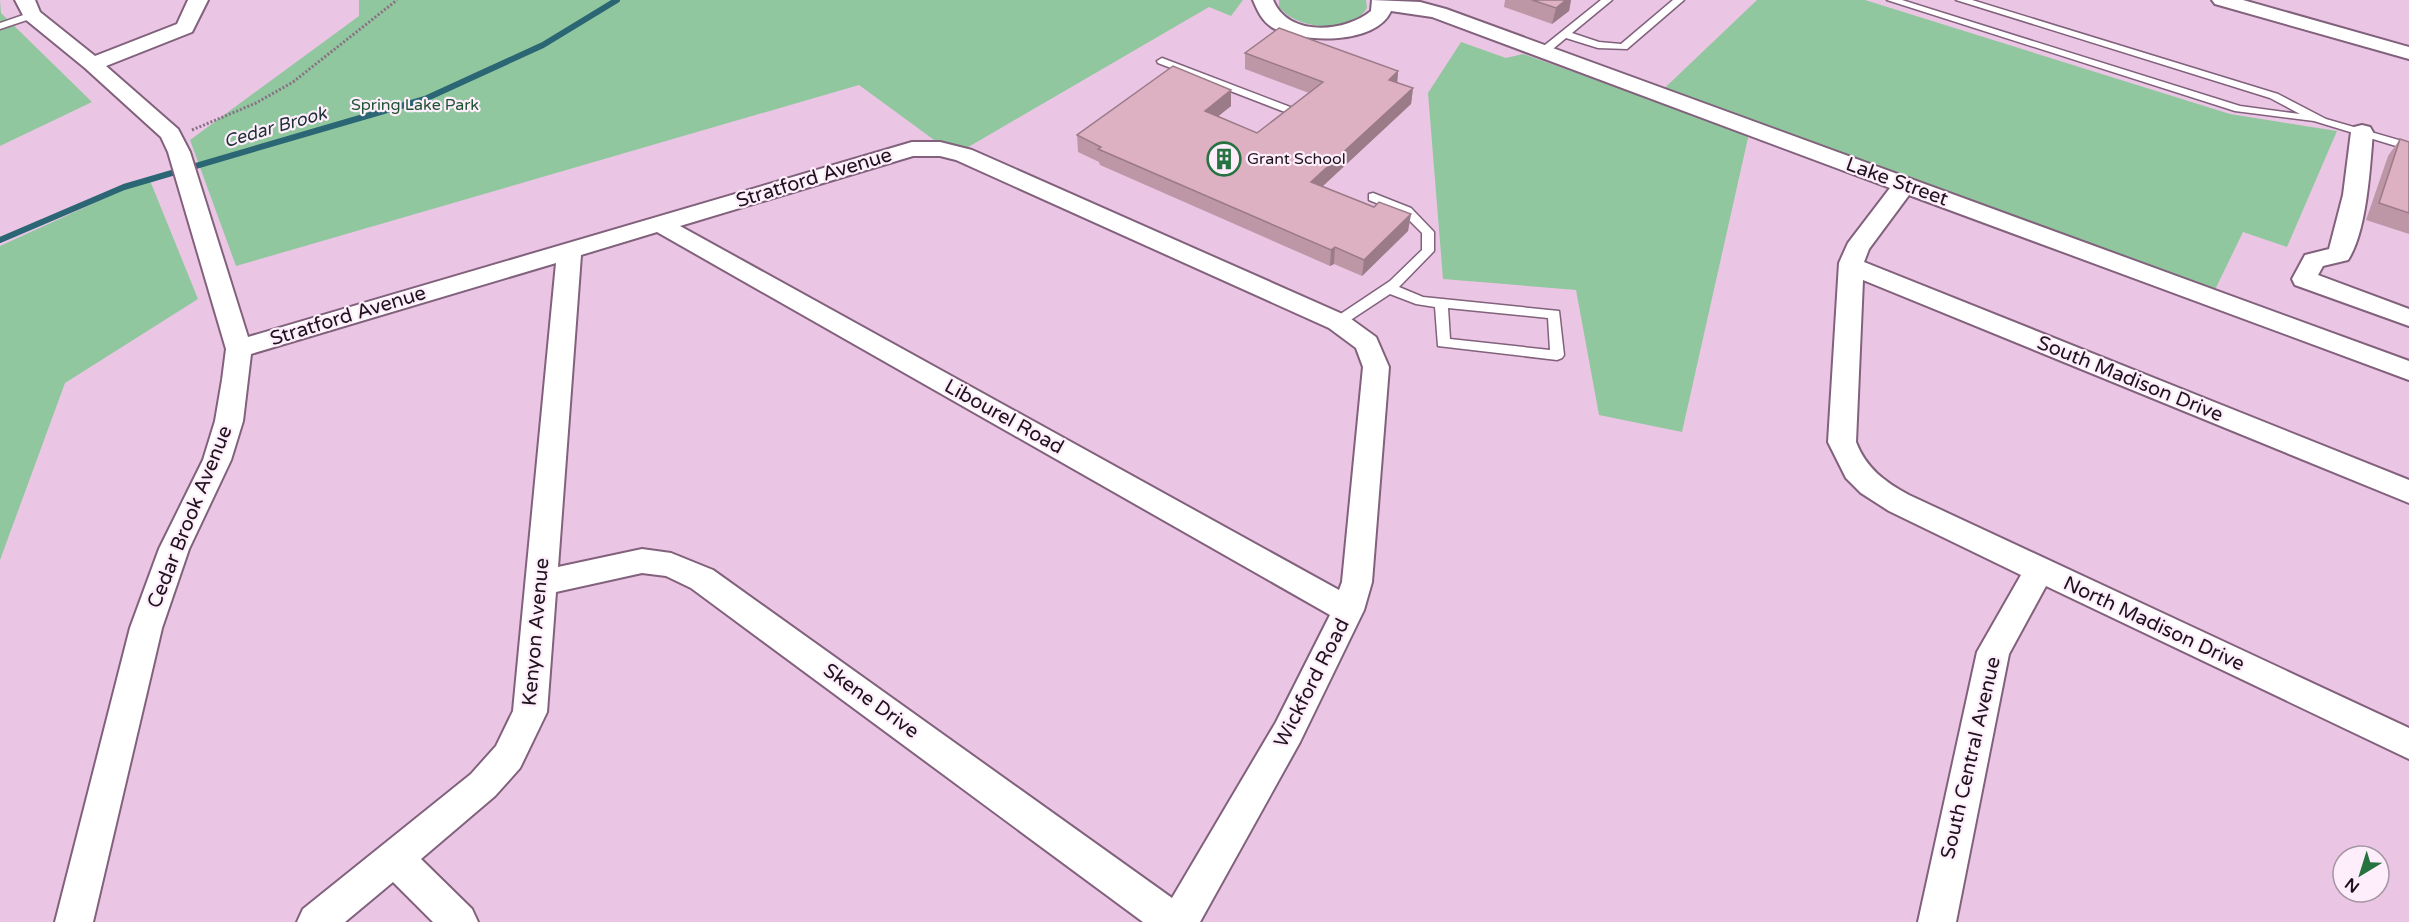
<svg xmlns="http://www.w3.org/2000/svg" width="2409" height="922" viewBox="0 0 2409 922" font-family="'Varela Round',sans-serif">
<rect width="100%" height="100%" fill="#eac6e4"/>
<g fill="#91c79f">
<path d="M0 0 1 13 92 102 0 146Z"/>
<path d="M359 0H1243L1231 16 1209 7 958 153 941 145 859 85 236 266 190 140 359 16Z"/>
<path d="M1279 0H1366L1367 8C1351 35 1297 30 1279 7Z"/>
<path d="M1757 0H1865L2230 114 2337 131 2287 247 2243 232 2210 300 1750 129 1682 432 1599 415 1576 290 1443 279 1428 93 1461 42 1506 58 1523 54 1652 100Z"/>
<path d="M149 178 198 299 65 383 0 560V246Z"/>
</g>
<g fill="none" stroke-linecap="round" stroke-linejoin="round">
<path stroke="#2b6674" stroke-width="6" d="M0 240 124 187 425 99 543 45 617 0"/>
<g stroke="#81617c" stroke-width="3">
<g id="service">
<path d="M1601 0H1612L1572 33 1599 42 1621 44 1673 0H1684L1627 49 1598 48 1566 38 1548 53H1540V49Z"/>
<path d="M1887 0H1902L2240 106 2300 114 2270 98 1956 0H1972L2278 94 2326 119 2409 143V150L2314 121 2235 111Z"/>
<path d="M32 12 37 15 36 17 0 29V23Z"/>
<path d="M1162 58 1298 110 1300 112 1298 114H1290L1158 63 1157 61Z"/>
<path d="M1373 193 1411 208 1434 232V251L1399 287 1423 297 1559 311 1564 355 1562 358 1557 360 1438 346 1435 307 1416 304 1390 294 1343 325H1333L1331 322 1333 319 1390 281 1422 250V233L1403 214 1369 200V194ZM1448 308 1548 318 1550 350 1450 339Z"/>
</g>
</g>
<g stroke="#81617c" stroke-width="4">
<g id="minor">
<path d="M15 0H35L40 12 95 56 177 24 188 0H208L192 32 106 66 178 129 190 152 248 337 912 142H940L972 150 1347 316 1376 337 1389 367 1372 582 1364 610 1300 742 1200 922H1143L691 588 666 576 642 573 556 592 547 712 520 768 495 796 421 859 472 909 478 922H433L393 882 345 922H297L303 909 471 774 496 746 513 711 556 263 251 354 243 421 231 460 189 549 162 628 93 922H55L130 628 159 549 203 460 215 421 222 380 226 349 168 152 161 137 85 68 25 19ZM913 156H940L956 160 1329 328 1356 348 1363 367 1342 582 1339 590 680 226ZM657 232 1330 615 1276 722 1172 898 713 570 671 553 642 549 558 567 581 255Z"/>
<path d="M1253 0H1273C1288 37 1344 33 1371 11L1372 0 1420 2 1446 9 2409 361V380L1909 195 1869 249 1864 262 2409 480V503L1863 280 1856 442C1866 468 1885 482 1909 495L2409 728V759L2046 586 2009 654 1956 922H1918L1977 652 2021 575 1889 511 1861 493 1846 478 1828 442 1839 263 1848 243 1890 188 1432 17 1391 11C1376 45 1303 43 1275 29 1263 23 1258 12 1253 0Z"/>
<path d="M2212 0H2243L2409 47V59L2215 4Z"/>
<path d="M2362 125 2370 127 2373 132C2370 167 2367 231 2348 260L2323 266 2318 275 2409 309V326L2295 285 2292 279 2305 255 2329 249 2343 195 2351 132 2354 127Z"/>
</g>
</g>
<path stroke="#897185" stroke-width="3" stroke-dasharray="2 2" stroke-linecap="butt" d="M192 130 256 103 293 82 397 0"/>
<use href="#service" fill="#fff" fill-rule="evenodd"/>
<use href="#minor" fill="#fff" fill-rule="evenodd"/>
</g>
<g fill="#be97a7">
<path d="M1505 0H1571L1569 11 1552 24 1504 7Z"/>
<path d="M1245 53 1398 71 1397 82 1413 88 1411 104 1323 186 1374 207 1411 214 1408 231 1362 276 1334 264 1330 266 1100 165 1099 162 1078 152 1077 135 1231 90V106L1218 116 1257 133 1309 93 1245 69Z"/>
<path d="M2400 139 2409 142V234L2366 220 2388 156Z"/>
</g>
<g fill="#9b7b88">
<path d="M1562 0H1571L1569 11 1552 24 1556 8Z"/>
<path d="M1398 71 1397 87 1389 80Z"/>
<path d="M1413 88 1411 104 1310 198 1311 182Z"/>
<path d="M1231 90V106L1205 127V111Z"/>
<path d="M1411 214 1408 231 1362 276 1364 260Z"/>
<path d="M1335 247 1334 264 1330 266 1331 250Z"/>
</g>
<g fill="#ddb0c2" stroke="#9b7b88" stroke-width="1.5">
<path d="M1532 0H1566L1556 8Z"/>
<path d="M1279 28 1398 71 1389 80 1413 88 1311 182 1374 207 1379 202 1411 214 1364 260 1335 247 1331 250 1098 149 1101 147 1077 135 1173 66 1231 90 1205 111 1257 133 1323 82 1245 53Z"/>
<path d="M2400 139 2409 142V213L2379 203Z"/>
</g>
<defs>
<g id="building-ring" transform="scale(1.725)"><circle r="9.5" fill="#feeefb" stroke="#267241" stroke-width="1.5"/><path d="M-4-6H4V6H1V3H-1V6H-4ZM-2.5-4.3h1.7v1.8h-1.7ZM.8-4.3h1.7v1.8H.8ZM-2.5-1h1.7V.8h-1.7ZM.8-1h1.7V.8H.8Z" fill="#267241"/></g>
</defs>
<g fill-rule="evenodd">
<use href="#building-ring" x="1224" y="159"/>
</g>
<g text-anchor="middle" dominant-baseline="central" stroke-width="4.5" stroke-linejoin="round" paint-order="stroke">
<g font-size="16" fill="#1e5431" stroke="#feeefb">
<text x="415" y="105">Spring Lake Park</text>
</g>
<g font-size="16" fill="#1e121c" stroke="#feeefb" text-anchor="start">
<text x="1247" y="159">Grant School</text>
</g>
<g font-size="18" font-style="italic" fill="#1c3035" stroke="#feeefb">
<text transform="translate(275 127) rotate(-16)">Cedar Brook</text>
</g>
<g font-size="20" fill="#1e121c" stroke="#feeefb">
<text transform="translate(814 178) rotate(-17)">Stratford Avenue</text>
<text transform="translate(1897 182) rotate(20)">Lake Street</text>
<text transform="translate(348 316) rotate(-17)">Stratford Avenue</text>
<text transform="translate(2130 379) rotate(22)">South Madison Drive</text>
<text transform="translate(1004 417) rotate(29)">Libourel Road</text>
<text transform="translate(190 517) rotate(-68)">Cedar Brook Avenue</text>
<text transform="translate(2154 624) rotate(25)">North Madison Drive</text>
<text transform="translate(536 632) rotate(-85)">Kenyon Avenue</text>
<text transform="translate(1312 683) rotate(-63)">Wickford Road</text>
<text transform="translate(871 701) rotate(36)">Skene Drive</text>
<text transform="translate(1971 758) rotate(-77)">South Central Avenue</text>
</g>
</g>
<g transform="translate(2361 874) rotate(218)"><circle r="28" fill="#feeefb" stroke="#a496a2" stroke-width="1.5"/>
<path d="M0-4.5L10 22L0 15L-10 22Z" fill="#267241"/>
<text y="-9" font-size="16" font-weight="bold" text-anchor="middle" fill="#1e121c">N</text>
</g>
</svg>
